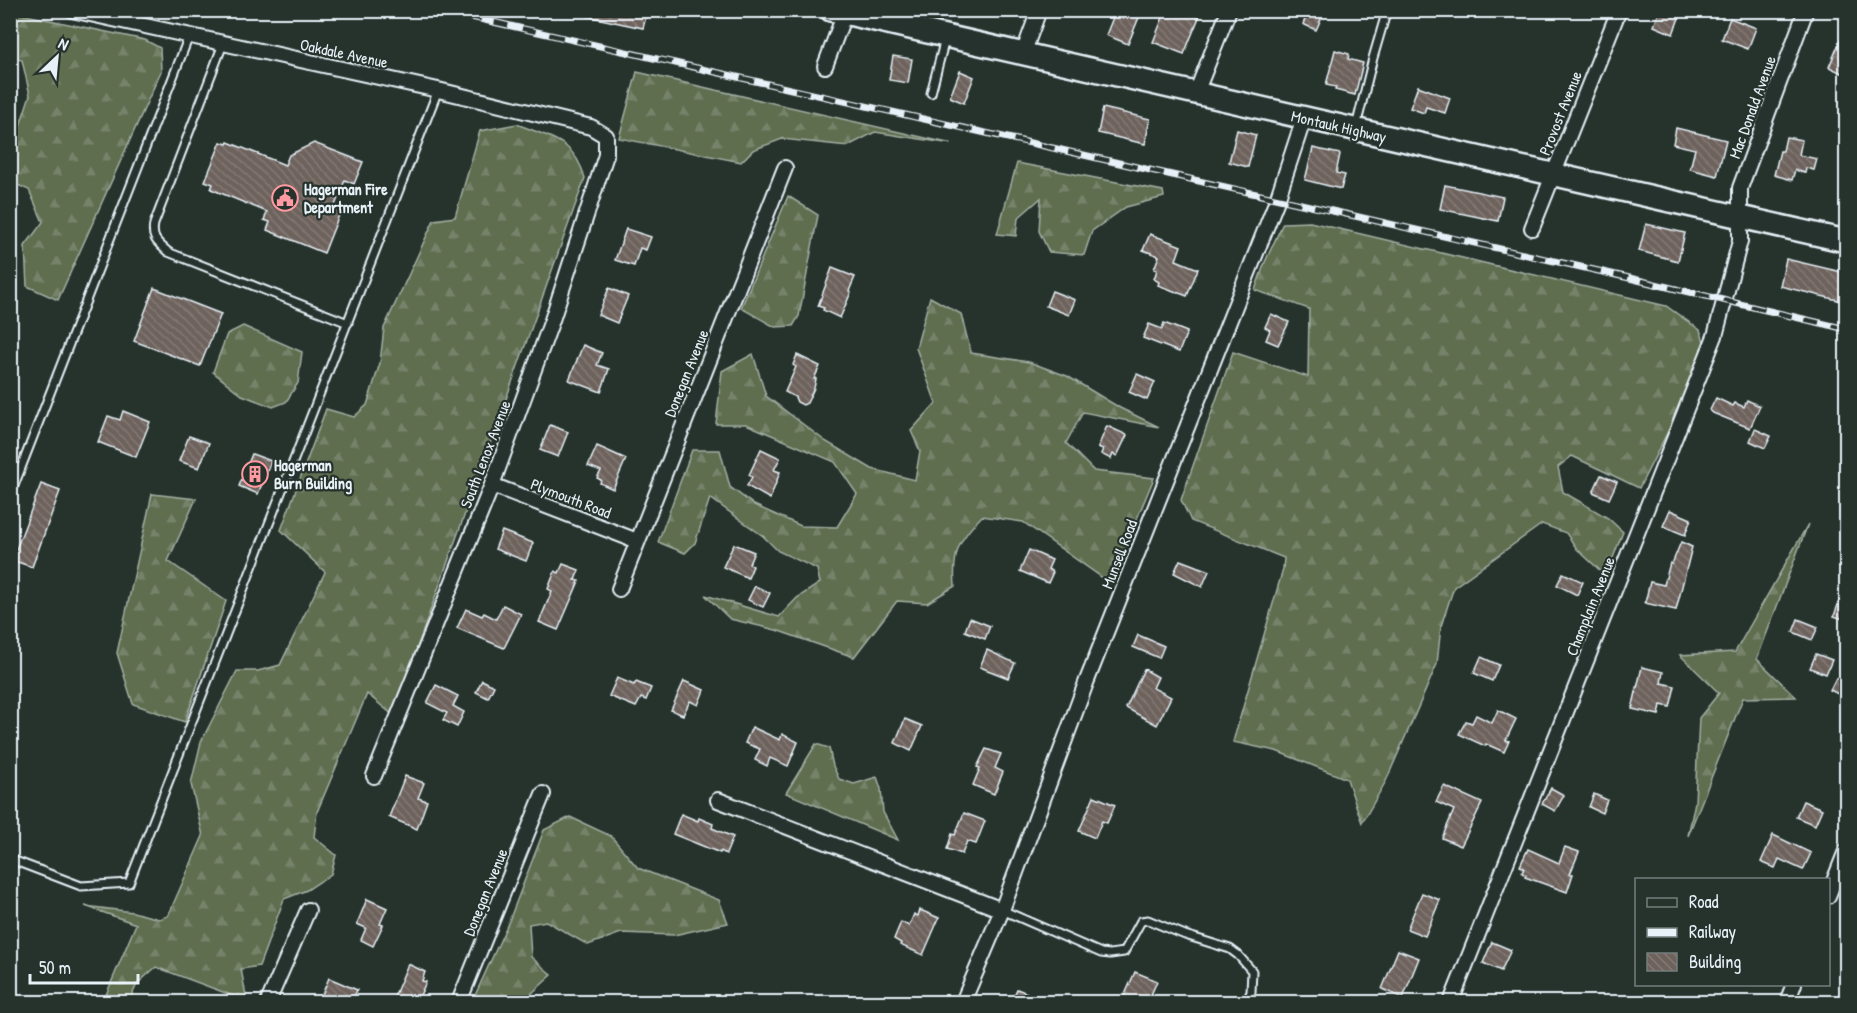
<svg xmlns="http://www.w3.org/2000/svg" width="1857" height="1013" viewBox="0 0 1857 1013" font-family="'Patrick Hand',sans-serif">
<defs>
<pattern id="forest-firs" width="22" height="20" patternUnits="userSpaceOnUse" patternTransform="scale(1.5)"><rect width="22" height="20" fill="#5f6e50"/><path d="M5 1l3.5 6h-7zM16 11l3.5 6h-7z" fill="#76836a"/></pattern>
<pattern id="building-back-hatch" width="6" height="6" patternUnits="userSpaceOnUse" patternTransform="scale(1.5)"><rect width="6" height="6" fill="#6e625c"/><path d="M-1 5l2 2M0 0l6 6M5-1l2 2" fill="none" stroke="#837974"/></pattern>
</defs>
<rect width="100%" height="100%" fill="#26332d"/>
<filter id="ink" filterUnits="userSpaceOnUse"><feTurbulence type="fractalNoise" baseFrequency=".0167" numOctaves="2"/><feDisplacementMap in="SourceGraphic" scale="12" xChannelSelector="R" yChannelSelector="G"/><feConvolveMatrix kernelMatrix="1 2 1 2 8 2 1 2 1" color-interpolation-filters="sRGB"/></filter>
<g filter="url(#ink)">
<g fill="url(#forest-firs)" stroke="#a4b0a4" stroke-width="1.5">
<path d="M11 12 145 40 160 48 161 71 58 300 27 286 25 246 43 222 29 190 11 182V153L30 95 22 60 11 57Z"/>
<path d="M637 72 952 144 875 132 848 146 782 139 753 150 741 162 619 138Z"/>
<path d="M517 124C550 138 574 139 585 178L393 715 367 694 317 812 314 837 336 855 331 874 307 890 284 899 259 966 241 969 247 1001 156 967 137 984 129 1002H103L136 924 85 906 133 912 159 919 168 916 203 836 191 784 201 742 237 671H258L280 665 325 572 281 530 326 409 354 417 367 405 380 363 384 328 434 220 455 217 480 131Z"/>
<path d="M1017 163 1163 191 1164 197 1126 207 1092 231 1084 255 1049 252 1039 231 1041 198 1018 218 1016 236 997 234Z"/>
<path d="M788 196 818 215 799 316 793 326 775 327 741 308Z"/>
<path d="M1310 222 1666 306 1700 330 1708 353 1639 488 1572 456 1558 467 1563 492 1608 518 1623 532 1606 576 1577 549 1566 533 1542 524 1454 587 1441 626 1437 664 1386 781 1362 823 1347 779 1276 751 1233 742 1283 569 1284 558 1191 521 1181 500 1233 352 1308 377 1309 309 1255 290 1265 262 1283 223Z"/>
<path d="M930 297 961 314 971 353 1029 362 1067 376 1120 408 1159 427 1083 412 1066 443 1094 471 1154 478 1110 583 1023 522 982 516C959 539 952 553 955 586L927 603 897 601 854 657 776 630 730 619 705 595 779 617 797 598 820 583 817 569 778 551 763 536 710 498 695 543 685 553 658 542 692 450H720L730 487 754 505 801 526 837 527 857 494 835 462 746 424H716L722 371 753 354 766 396 825 441 872 469 915 480 920 451 911 431 936 403 916 348Z"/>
<path d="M243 326 302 352 298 383 286 402 273 407 242 395 213 372 227 334Z"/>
<path d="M152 494 196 499 168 561 226 601 185 722 133 704 117 653Z"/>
<path d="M1808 524 1757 659 1796 697 1743 698 1688 836 1695 802 1699 718 1719 693 1680 655 1735 652Z"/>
<path d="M816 744 829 748 833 766 839 779 854 784 877 777 881 789 883 812 898 840 786 793Z"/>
<path d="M570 817 611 836 638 868 719 900 728 923 674 935 621 933 588 945 546 921 529 924 531 957 552 975 522 1002H472L509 921 544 830Z"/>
</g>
<g fill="url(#building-back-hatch)" stroke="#e8f1f8" stroke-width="1.5">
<path d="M587 10H637L647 13 643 28 586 16Z"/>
<path d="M1116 10H1142L1128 44 1106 35Z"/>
<path d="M1166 10H1202L1184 54 1153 42Z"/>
<path d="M1309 10H1325L1316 30 1303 24Z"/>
<path d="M1660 10H1682L1673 34 1654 26Z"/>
<path d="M1730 18 1756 28 1748 49 1722 39Z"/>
<path d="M1846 27V75L1829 67Z"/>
<path d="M1335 50 1349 54 1348 59 1363 63 1355 95 1335 90 1336 87 1326 85Z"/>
<path d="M893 56 912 59 908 83 889 80Z"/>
<path d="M960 71 974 77 964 103 950 97Z"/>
<path d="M1418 86 1450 98 1445 113 1426 107 1424 113 1410 108Z"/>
<path d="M1103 108 1150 119 1145 144 1098 133Z"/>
<path d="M1676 128 1726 140 1717 176 1690 169 1695 149 1673 144Z"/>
<path d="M1237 130 1256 135 1248 167 1229 162Z"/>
<path d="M1786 137 1802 140 1799 155 1817 159 1814 170 1806 168 1805 173 1795 170 1792 180 1774 175 1780 151H1783Z"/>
<path d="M221 142 227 144 228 142 285 165 289 155 314 143 363 162 354 184 345 180 334 208 341 210 324 253 267 230 270 222 264 220 267 212 211 189 213 184 205 181Z"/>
<path d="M1313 148 1340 154 1336 173 1345 175 1341 189 1305 180Z"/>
<path d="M1445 185 1503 197 1498 221 1440 209Z"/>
<path d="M1646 224 1685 233 1678 261 1639 251Z"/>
<path d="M626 229 651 237 646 250 640 248 634 266 615 260Z"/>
<path d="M1150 234 1181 246 1176 260 1198 269 1187 296 1158 285 1159 282 1154 279 1157 270 1154 269 1159 256 1143 250Z"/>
<path d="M1786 259 1846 273V302L1780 286Z"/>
<path d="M832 268 855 277 849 291 851 292 840 318 823 310 824 308 818 306Z"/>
<path d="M154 288 221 314 200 366 134 341Z"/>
<path d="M609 288 628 296 617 323 598 315Z"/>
<path d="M1052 291 1075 300 1069 315 1046 306Z"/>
<path d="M1271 314 1289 322 1278 345 1266 340 1270 330 1265 327Z"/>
<path d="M1164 323 1187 332 1179 352 1143 338 1149 324 1162 329Z"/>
<path d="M583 345 602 353 597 365 609 369 601 392 569 380Z"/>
<path d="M797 355 820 366 814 379H816L814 388 807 403 803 405 797 402 795 397 785 392 796 367 793 365Z"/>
<path d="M1137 374 1155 382 1147 400 1129 392Z"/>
<path d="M1716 398 1733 406 1735 403 1744 407 1747 400 1760 406 1750 428 1713 413 1710 410Z"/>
<path d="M123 411 150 422 136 457 98 442 108 416 120 420Z"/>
<path d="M550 425 568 432 558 457 540 450Z"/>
<path d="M1107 426 1127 435 1117 456 1113 454 1111 459 1101 454 1103 449 1098 447Z"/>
<path d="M1755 429 1771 436 1765 448 1750 441Z"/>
<path d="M189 436 209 443 199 468 179 461Z"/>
<path d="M597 446 626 459 613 489 600 483 601 480 597 478 601 471 588 466Z"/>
<path d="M761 449 780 458 774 470 780 472 770 499 747 486 752 477 749 475Z"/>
<path d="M252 454 271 461 258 494 239 486Z"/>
<path d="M1601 475 1617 482 1609 499 1593 492Z"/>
<path d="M41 484 60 491 32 567 12 560Z"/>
<path d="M1670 510 1691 519 1685 535 1663 526Z"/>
<path d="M502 531 533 543 526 561 495 549Z"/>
<path d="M1681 542 1692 547 1676 610 1645 603 1650 582 1664 585 1670 563 1672 564Z"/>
<path d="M734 544 754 552 749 564 753 566 748 578 723 567Z"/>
<path d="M1029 550 1052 560 1048 569 1053 572 1048 583 1020 571Z"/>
<path d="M1180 560 1209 571 1202 587 1174 573Z"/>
<path d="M563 564 579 570 575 580 579 581 558 630 539 622 552 591 548 589 555 571 559 573Z"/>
<path d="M1563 573 1583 582 1577 595 1557 585Z"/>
<path d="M1845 585 1846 586V620L1834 616Z"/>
<path d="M755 586 770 593 763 607 748 600Z"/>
<path d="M503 605 521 614 504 648 457 628 466 609 482 616 484 613 496 619Z"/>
<path d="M970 618 990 626 985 639 965 631Z"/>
<path d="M1798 619 1818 627 1812 640 1793 632Z"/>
<path d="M1138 635 1164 646 1159 658 1133 647Z"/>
<path d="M987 650 1015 663 1008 678 980 667Z"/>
<path d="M1816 654 1832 660 1826 674 1810 668Z"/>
<path d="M1481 657 1499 665 1492 681 1474 673Z"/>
<path d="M1642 667 1663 672 1661 683 1675 686 1670 707 1661 705 1659 715 1632 709Z"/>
<path d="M1144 669 1158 677 1153 688 1171 697 1157 725 1126 708Z"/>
<path d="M617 678 634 685 636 682 651 688 646 700 641 698 636 707 609 696Z"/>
<path d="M1836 678 1846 683V698L1830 690Z"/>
<path d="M482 680 494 686 488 698 476 692Z"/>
<path d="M684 681 704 690 698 705 690 701 683 715 671 710Z"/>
<path d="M436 685 458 696 453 706 464 712 457 727 443 720 447 713 427 703Z"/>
<path d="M1498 710 1516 719 1506 740 1509 741 1504 752 1486 744 1485 746 1459 734 1466 721 1472 723 1476 715 1492 723Z"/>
<path d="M905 719 922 726 911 751 895 743Z"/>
<path d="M752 727 780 740 782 734 798 742 788 766 770 758 767 766 755 760 760 749 745 743Z"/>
<path d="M986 749 1001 754 995 768 1003 772 994 794 973 785 980 768 977 767Z"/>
<path d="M405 776 424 783 418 798 427 801 417 829 389 817Z"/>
<path d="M1444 786 1482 803 1461 846 1442 838 1454 810 1436 802Z"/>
<path d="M1551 788 1564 795 1555 811 1542 804Z"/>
<path d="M1594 794 1607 800 1602 813 1589 807Z"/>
<path d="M1094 796 1115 805 1107 823 1102 821 1095 838 1079 831Z"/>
<path d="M1803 801 1822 809 1815 825 1796 817Z"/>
<path d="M964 813 985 821 976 844 967 841 962 854 947 849 952 834 955 835Z"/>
<path d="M681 814 698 821 699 818 713 824 712 828 733 837 726 854 721 851 720 853 673 834Z"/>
<path d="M1773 835 1811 853 1803 870 1779 859 1775 868 1761 862Z"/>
<path d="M1565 847 1579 852 1570 874H1573L1567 892 1525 877 1526 875 1522 873 1524 868 1520 866 1528 849 1559 863Z"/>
<path d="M1422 893 1440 900 1425 936 1407 929Z"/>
<path d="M367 899 387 908 380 924 383 925 373 946 361 940 366 928 357 924Z"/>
<path d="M920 910 939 918 923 955 900 945 901 943 894 939 901 922 909 926 914 914 918 916Z"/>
<path d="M1492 942 1511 950 1501 971 1483 963Z"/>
<path d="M1398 950 1419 958 1403 998 1382 989Z"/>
<path d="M408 964 425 972 422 981 426 982 417 1002H392Z"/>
<path d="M1135 972 1157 981 1148 1002H1129L1130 1000 1124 997Z"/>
<path d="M329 978 357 990 352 1002H335L321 997Z"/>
<path d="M1017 989 1049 1002H1011Z"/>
</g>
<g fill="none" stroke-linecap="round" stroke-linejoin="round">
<g stroke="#e8f1f8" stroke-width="11">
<g id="lane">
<path d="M223 44 154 224C151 239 158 243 168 252L348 323"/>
<path d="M931 93 945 39"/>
<path d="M1356 127 1373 58 1387 10"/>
<path d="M10 496 189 36"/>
<path d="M10 859 81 886 129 883 438 90"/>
<path d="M1002 910 1101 953 1110 954 1124 952 1141 921 1148 920 1185 935 1230 949 1238 955 1252 971 1251 992 1246 1002"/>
</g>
</g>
<g stroke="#e8f1f8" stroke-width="18">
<g id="street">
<path d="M72 10 438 90 591 127 606 136V155L552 320 492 485 374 776"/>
<path d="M1023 54 1039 10"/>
<path d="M825 66 846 10"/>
<path d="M1196 93 1229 10"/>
<path d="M1532 228 1619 10"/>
<path d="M492 485 637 541"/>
<path d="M619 589 785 168"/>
<path d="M718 800 1002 910"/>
<path d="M1828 896 1846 851"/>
<path d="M268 1002 308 910"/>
<path d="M459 1002 543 794"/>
<path d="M963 1002 1002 910 1086 683 1277 200 1304 118"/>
<path d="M1451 1002 1715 336 1740 241V188L1806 10"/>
<path d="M1787 1002 1794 984"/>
</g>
</g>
<g stroke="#e8f1f8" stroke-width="26">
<path id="primary" d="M831 10 1846 241"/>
</g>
<use href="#lane" stroke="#26332d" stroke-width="7"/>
<use href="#street" stroke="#26332d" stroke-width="14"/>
<use href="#primary" stroke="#26332d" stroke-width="21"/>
<g stroke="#e8f1f8" stroke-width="7">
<path id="rail" d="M440 10 1625 277 1846 329"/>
</g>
<use href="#rail" stroke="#26332d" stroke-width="4.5" stroke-dasharray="14" stroke-linecap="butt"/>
</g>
</g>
<defs>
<g id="civic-ring" transform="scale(1.35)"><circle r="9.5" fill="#26332d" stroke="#ff9aa2" stroke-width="1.5"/><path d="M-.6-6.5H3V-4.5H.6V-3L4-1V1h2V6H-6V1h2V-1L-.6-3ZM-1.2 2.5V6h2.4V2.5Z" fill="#ff9aa2"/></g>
<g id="building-ring" transform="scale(1.35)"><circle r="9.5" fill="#26332d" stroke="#ff9aa2" stroke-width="1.5"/><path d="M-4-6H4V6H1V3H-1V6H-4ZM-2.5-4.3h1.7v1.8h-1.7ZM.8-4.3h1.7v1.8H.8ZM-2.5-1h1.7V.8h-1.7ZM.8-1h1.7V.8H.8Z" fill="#ff9aa2"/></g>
</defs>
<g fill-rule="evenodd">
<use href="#civic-ring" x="285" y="198"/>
<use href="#building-ring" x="255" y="474"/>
</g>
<g text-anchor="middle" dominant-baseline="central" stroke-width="4.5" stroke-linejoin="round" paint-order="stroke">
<g font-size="16" fill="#e8f1f8" stroke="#26332d">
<text transform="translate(344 53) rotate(12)">Oakdale Avenue</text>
<text transform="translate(1752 107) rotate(-70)">Mac Donald Avenue</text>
<text transform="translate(1560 113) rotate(-68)">Provost Avenue</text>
<text transform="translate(1339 126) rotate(13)">Montauk Highway</text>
<text transform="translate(686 373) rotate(-68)">Donegan Avenue</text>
<text transform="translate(485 454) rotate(-69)">South Lenox Avenue</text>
<text transform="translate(571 498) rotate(21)">Plymouth Road</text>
<text transform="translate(1119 554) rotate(-69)">Munsell Road</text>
<text transform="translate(1590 606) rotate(-68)">Champlain Avenue</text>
<text transform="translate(485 892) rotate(-68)">Donegan Avenue</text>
</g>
<g font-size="16" font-weight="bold" fill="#e8f1f8" stroke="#26332d" text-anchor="start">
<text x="304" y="189">Hagerman Fire<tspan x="304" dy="18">Department</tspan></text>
<text x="274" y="465">Hagerman<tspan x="274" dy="18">Burn Building</tspan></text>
</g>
</g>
<rect width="1857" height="1013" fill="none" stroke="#26332d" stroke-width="36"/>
<rect x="18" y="18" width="1821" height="977" fill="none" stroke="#e8f1f8" stroke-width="2" filter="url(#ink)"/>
<rect x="1635" y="878" width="195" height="108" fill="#26332d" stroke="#747f7e" stroke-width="1.5"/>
<rect x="1647" y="898" width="30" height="9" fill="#26332d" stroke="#747f7e" stroke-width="1.5"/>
<text x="1689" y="908" font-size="18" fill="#e8f1f8">Road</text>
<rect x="1647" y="928" width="30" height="9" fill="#e8f1f8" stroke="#747f7e" stroke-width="1.5"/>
<text x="1689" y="938" font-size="18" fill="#e8f1f8">Railway</text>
<rect x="1647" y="953" width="30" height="18" fill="url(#building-back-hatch)" stroke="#747f7e" stroke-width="1.5"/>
<text x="1689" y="968" font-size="18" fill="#e8f1f8">Building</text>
<g transform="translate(57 57) rotate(26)" stroke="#26332d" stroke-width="4.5" paint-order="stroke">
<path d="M0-4.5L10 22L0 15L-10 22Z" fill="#e8f1f8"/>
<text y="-9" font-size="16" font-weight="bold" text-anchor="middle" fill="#e8f1f8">N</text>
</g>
<path d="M30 974v9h108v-9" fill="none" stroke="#e8f1f8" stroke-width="3"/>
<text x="39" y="974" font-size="18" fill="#e8f1f8" stroke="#26332d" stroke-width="4.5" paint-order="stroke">50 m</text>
</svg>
